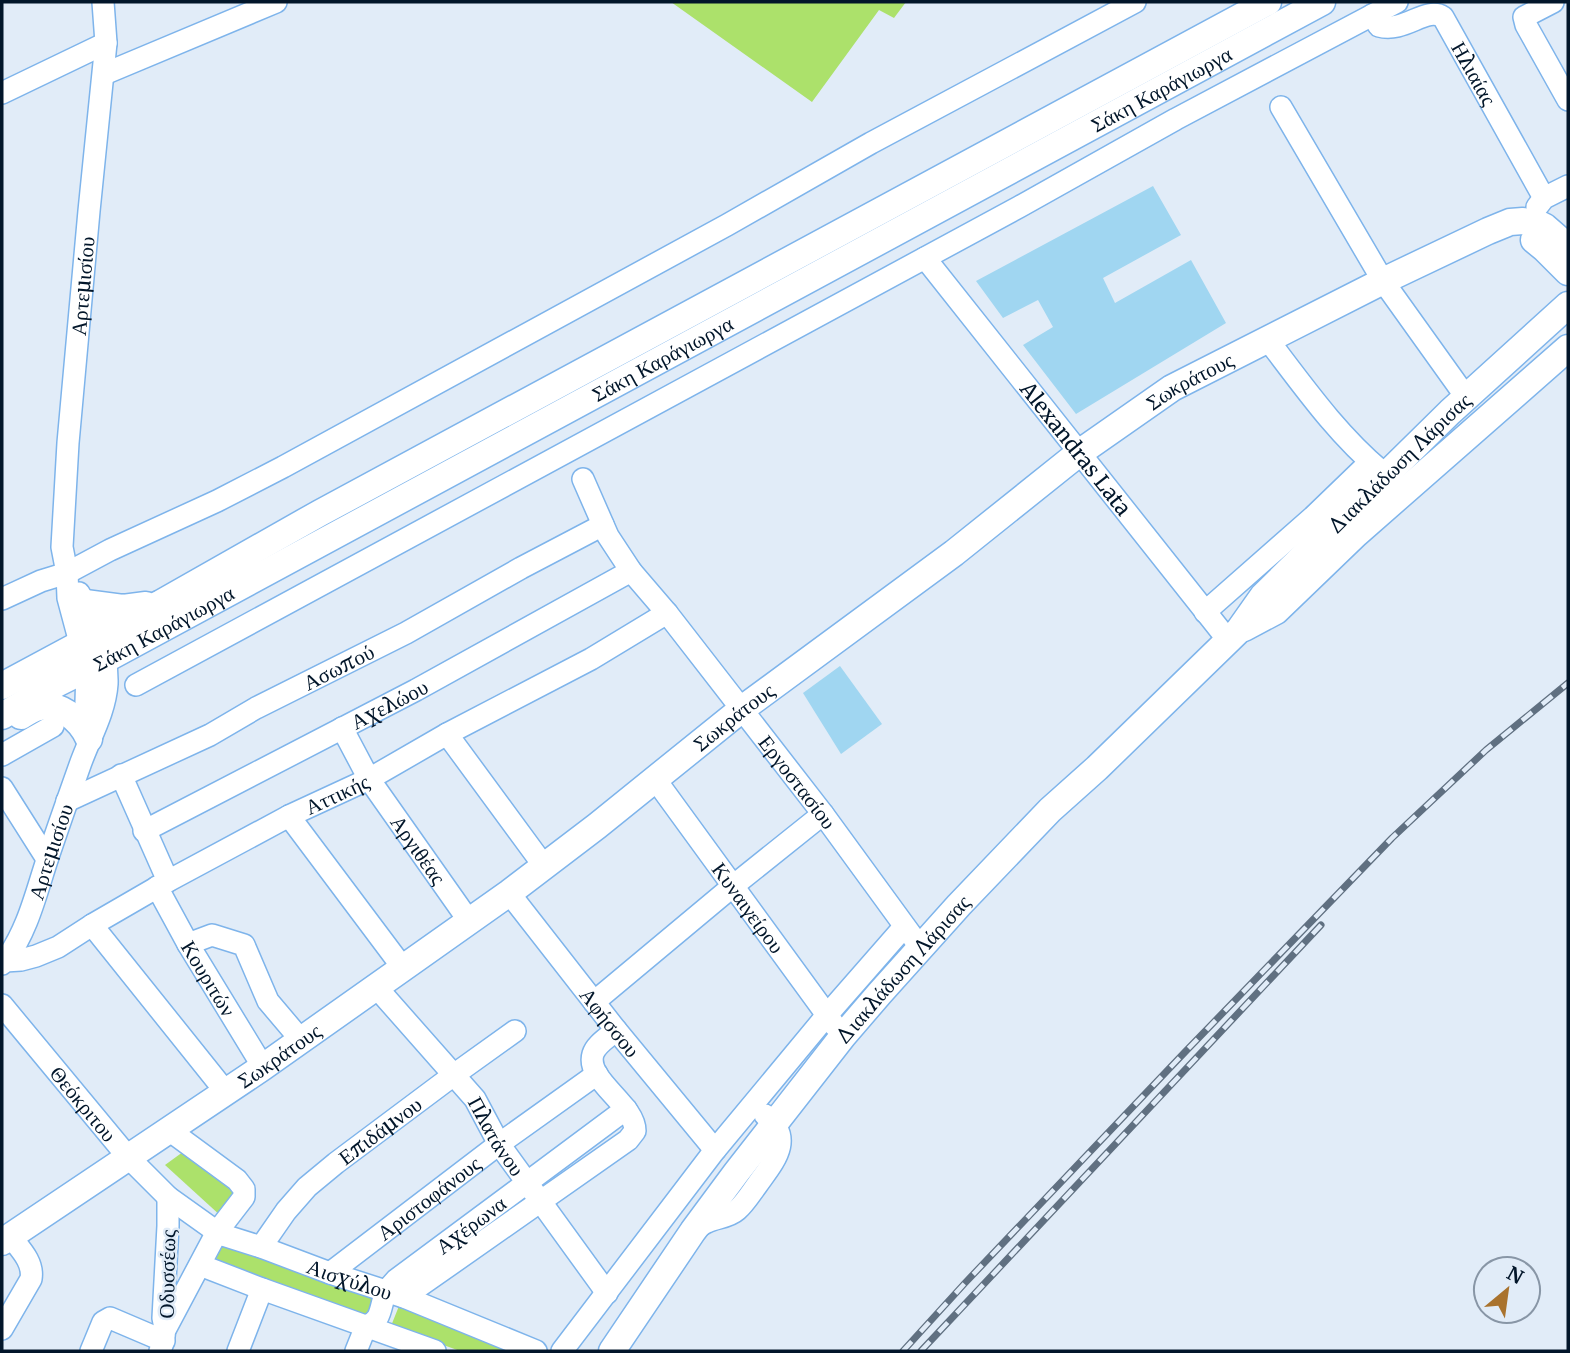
<svg xmlns="http://www.w3.org/2000/svg" width="1570" height="1353" viewBox="0 0 1570 1353" font-family="Merriweather,serif">
<rect width="100%" height="100%" fill="#e1ecf8"/>
<g fill="#ace16b">
<path d="M671 2H906L894 18 879 10 812 102Z"/>
<path d="M187 1149 237 1190 222 1217 165 1165Z"/>
<path d="M222 1243 380 1299 373 1319 215 1262Z"/>
<path d="M399 1306 524 1351H460L391 1326Z"/>
</g>
<g fill="#a0d6f1">
<path d="M1153 186 1181 235 1103 278 1115 303 1191 260 1226 323 1076 414 1023 345 1053 327 1038 300 1003 318 976 281Z"/>
<path d="M840 666 882 724 841 754 803 693Z"/>
</g>
<g fill="none" stroke-linecap="round" stroke-linejoin="round">
<g stroke="#7eb4eb" stroke-width="24">
<g id="minor">
<path d="M1553 2 1524 17 1526 25 1568 100"/>
<path id="s1" d="M1372 15 1379 26C1405 33 1426 6 1443 17L1544 198"/>
<path d="M104 74 276 2"/>
<path d="M2 93 106 43"/>
<path d="M1281 107 1383 281 1466 397"/>
<path d="M1537 207 1544 198 1568 186"/>
<path id="s2" d="M925 258 1228 640"/>
<path d="M1268 340C1304 387 1336 433 1381 471"/>
<path id="s3" d="M583 479 608 536 631 571 667 613 823 814 920 947"/>
<path d="M2 599 41 581 67 573 110 550 217 501 283 467 727 225 871 143 1135 2"/>
<path d="M1205 612 1313 517 1370 462"/>
<path d="M136 685 1019 207 1176 119 1397 2"/>
<path id="s4" d="M342 728 369 779 469 921"/>
<path d="M447 734 544 866"/>
<path id="s5" d="M89 739 86 702 87 669 68 598 67 573 62 547 68 443 89 211 106 43 103 2"/>
<path d="M2 755 53 726"/>
<path d="M121 775 168 881"/>
<path id="s6" d="M655 779 835 1026"/>
<path d="M2 788 47 859"/>
<path id="s7" d="M67 801 210 735 256 708 406 633 521 568 603 525"/>
<path d="M289 816 403 968"/>
<path id="s8" d="M144 831 416 690 631 571"/>
<path id="s9" d="M157 887 188 944 263 1067"/>
<path id="s10" d="M509 893 616 1030 715 1150"/>
<path d="M92 925 225 1091"/>
<path d="M188 944 212 935 244 945 268 1001 301 1040"/>
<path id="s11" d="M5 961C28 930 36 893 48 857 58 827 69 796 80 765 89 739 105 713 107 684 108 653 95 619 79 593"/>
<path id="s12" d="M2 964 5 961 21 960 36 956 58 947 92 925 168 881 289 816 369 779 447 734 591 659 667 613"/>
<path id="s13" d="M377 988 475 1099 499 1144 607 1293"/>
<path d="M594 1002 733 886 823 814"/>
<path id="s14" d="M2 1005 128 1157 168 1197 210 1227 226 1236 261 1247 330 1273 404 1297 536 1351"/>
<path d="M693 1231C698 1228 702 1224 707 1222 717 1217 728 1218 737 1210 745 1203 751 1193 757 1185 774 1161 795 1139 765 1115"/>
<path id="s15" d="M261 1247 286 1211 307 1187 336 1163 455 1074 515 1031"/>
<path d="M200 1265 262 1289 435 1351"/>
<path id="s16" d="M330 1273 499 1144 597 1074"/>
<path d="M404 1297 628 1140 635 1131C635 1104 585 1080 593 1054 596 1044 609 1037 616 1030"/>
<path d="M166 1328 217 1232 244 1197V1189L237 1180 169 1130"/>
<path d="M2 1329 31 1279C34 1262 20 1249 10 1236"/>
<path d="M91 1351 103 1322 110 1318 164 1341"/>
<path d="M160 1351C165 1339 166 1330 163 1318L168 1226V1197"/>
<path d="M238 1351 262 1289"/>
<path id="s17" d="M356 1351 366 1326C382 1321 380 1307 385 1294 388 1289 392 1284 396 1280L626 1109"/>
<path d="M562 1351 715 1150 827 1015 904 927"/>
</g>
</g>
<g stroke="#7eb4eb" stroke-width="29">
<g id="major">
<path d="M1534 240 1545 249 1568 272"/>
<path d="M85 603 123 608 146 605"/>
<path d="M1244 628 1276 611 1356 534 1568 348"/>
<path d="M2 686 80 644 161 603 320 513 1268 2"/>
<path id="s18" d="M2 716 58 683 106 659 1322 2"/>
<path d="M21 716C26 713 31 710 36 708 58 700 81 720 89 739"/>
<path id="s19" d="M2 1242 263 1067 509 893 597 826 742 709 954 553 1079 453 1172 388 1383 281 1488 231 1510 222 1523 221 1539 224 1545 227 1568 247"/>
<path id="s20" d="M612 1351 693 1231 736 1173 843 1036 880 993 959 905 1050 810 1097 768 1239 630 1263 596 1450 412 1568 305"/>
</g>
</g>
<use href="#minor" stroke="#fff" stroke-width="21"/>
<use href="#major" stroke="#fff" stroke-width="26"/>
<g stroke="#607081" stroke-width="7">
<g id="rail">
<path d="M903 1351 965 1283 1185 1052 1392 838 1486 750 1568 683"/>
<path d="M921 1351 1321 925"/>
</g>
</g>
<use href="#rail" stroke="#e1ecf8" stroke-width="4.5" stroke-dasharray="13" stroke-linecap="butt"/>
</g>
<g text-anchor="middle" dominant-baseline="central" stroke-width="5" stroke-linejoin="round" paint-order="stroke">
<g font-size="21" fill="#02162a" stroke="#e1ecf8">
<text stroke="none"><textPath href="#s1" startOffset="144">Ηλιαίας</textPath></text>
<text stroke="none"><textPath href="#s18" startOffset="1318">Σάκη Καράγιωργα</textPath></text>
<text stroke="none"><textPath href="#s5" startOffset="457">Αρτεμισίου</textPath></text>
<text stroke="none"><textPath href="#s18" startOffset="751">Σάκη Καράγιωργα</textPath></text>
<text stroke="none"><textPath href="#s19" startOffset="1468">Σωκράτους</textPath></text>
<text stroke="none"><textPath href="#s2" startOffset="243">Alexandras Lata</textPath></text>
<text stroke="none"><textPath href="#s20" startOffset="1190">Διακλάδωση Λάρισας</textPath></text>
<text stroke="none"><textPath href="#s18" startOffset="184">Σάκη Καράγιωργα</textPath></text>
<text stroke="none"><textPath href="#s7" startOffset="303">Ασωπού</textPath></text>
<text stroke="none"><textPath href="#s8" startOffset="276">Αχελώου</textPath></text>
<text stroke="none"><textPath href="#s19" startOffset="901">Σωκράτους</textPath></text>
<text stroke="none"><textPath href="#s3" startOffset="373">Εργοστασίου</textPath></text>
<text stroke="none"><textPath href="#s12" startOffset="378">Αττικής</textPath></text>
<text stroke="none"><textPath href="#s4" startOffset="144">Αργιθέας</textPath></text>
<text stroke="none"><textPath href="#s11" startOffset="119">Αρτεμισίου</textPath></text>
<text stroke="none"><textPath href="#s6" startOffset="159">Κυναιγείρου</textPath></text>
<text stroke="none"><textPath href="#s20" startOffset="480">Διακλάδωση Λάρισας</textPath></text>
<text stroke="none"><textPath href="#s9" startOffset="105">Κουριτών</textPath></text>
<text stroke="none"><textPath href="#s10" startOffset="164">Αφήσσου</textPath></text>
<text stroke="none"><textPath href="#s19" startOffset="334">Σωκράτους</textPath></text>
<text stroke="none"><textPath href="#s14" startOffset="128">Θεόκριτου</textPath></text>
<text stroke="none"><textPath href="#s15" startOffset="168">Επιδάμνου</textPath></text>
<text stroke="none"><textPath href="#s13" startOffset="191">Πλατάνου</textPath></text>
<text stroke="none"><textPath href="#s16" startOffset="124">Αριστοφάνους</textPath></text>
<text stroke="none"><textPath href="#s17" startOffset="177">Αχέρωνα</textPath></text>
<text transform="translate(167 1274) rotate(-89)">Οδυσσέως</text>
<text stroke="none"><textPath href="#s14" startOffset="455">Αισχύλου</textPath></text>
</g>
</g>
<rect width="1570" height="1353" fill="none" stroke="#02162a" stroke-width="7"/>
<g transform="translate(1507 1290) rotate(29)"><circle r="33" fill="#e1ecf8" stroke="#8896a6" stroke-width="2"/>
<path d="M0-5L12 26L0 18L-12 26Z" fill="#a9732e"/>
<text y="-10" font-size="19" font-weight="bold" text-anchor="middle" fill="#02162a">N</text>
</g>
</svg>
